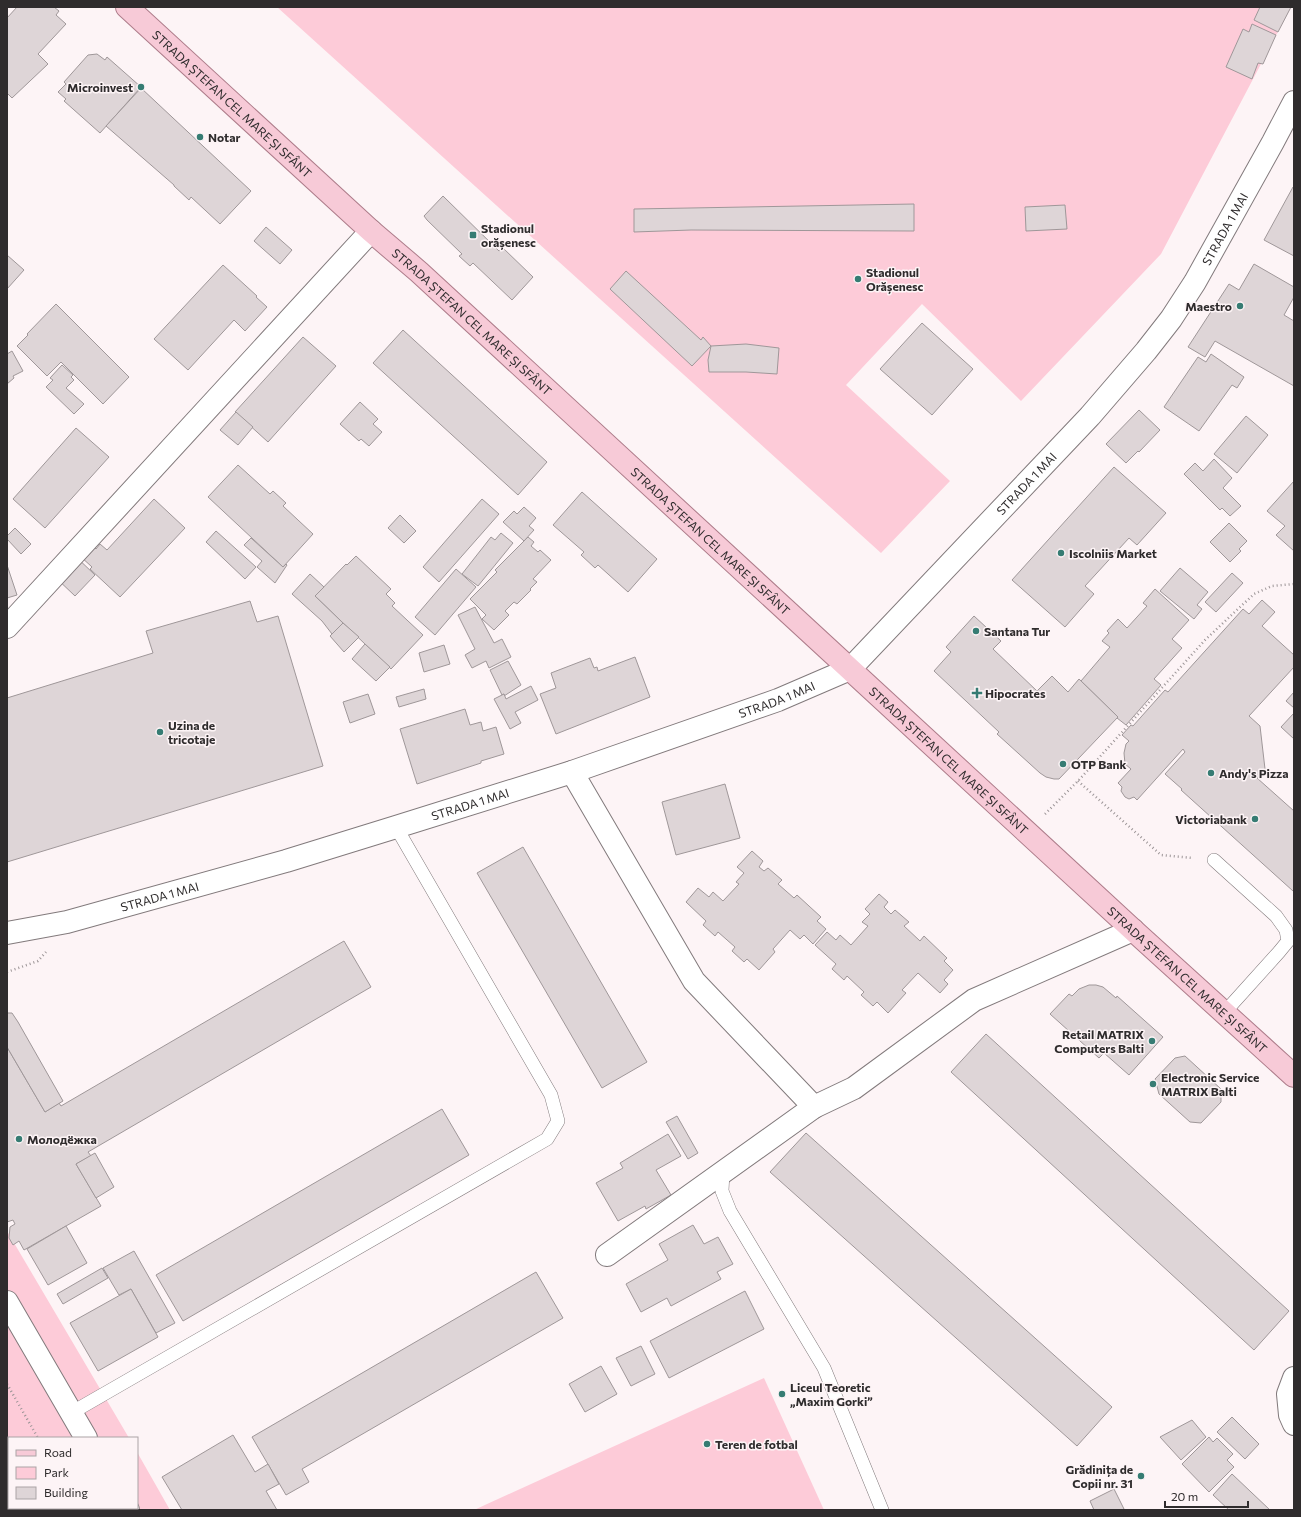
<svg xmlns="http://www.w3.org/2000/svg" width="1301" height="1517" viewBox="0 0 1301 1517" font-family="Commissioner,sans-serif">
<rect width="100%" height="100%" fill="#fdf4f6"/>
<g fill="#fdcbd8">
<path d="M277 7H1291L1161 254 1021 401 922 304 846 385 950 481 881 553Z"/>
<path d="M7 1231 129 1438H9V1508H137V1452L170 1510H7Z"/>
<path d="M764 1378 824 1510H474Z"/>
</g>
<g fill="#ded5d7" stroke="#9f9799">
<path d="M17 7H54L59 11 56 15 66 24 38 54 48 64 12 98 7 93V18Z"/>
<path d="M1260 7H1291L1278 32 1254 20Z"/>
<path d="M1252 24 1276 35 1263 64 1258 63 1252 79 1226 67 1243 29 1249 32Z"/>
<path d="M97 54 105 60 107 57 141 87 100 133 64 101 66 99 58 92 66 84 64 82 88 55Z"/>
<path d="M141 88 251 191 220 224 191 197 189 200 174 186V185L106 126Z"/>
<path d="M1293 187 1294 188V256L1264 240Z"/>
<path d="M443 196 499 251 503 248 533 277 512 300 473 263 470 266 459 256 462 254 427 220 424 216Z"/>
<path d="M914 204V231L691 230 634 232V209Z"/>
<path d="M1065 205 1067 229 1026 231 1025 207Z"/>
<path d="M266 227 292 250 280 264 254 241Z"/>
<path d="M7 255 24 270 7 289Z"/>
<path d="M1254 264 1294 287V297L1284 315 1294 321V386L1215 341 1205 357 1188 347 1229 284 1239 290Z"/>
<path d="M223 265 257 296 256 297 267 307 245 331 234 320 188 370 154 339Z"/>
<path d="M626 271 701 340 703 337 711 346 692 366 610 289Z"/>
<path d="M56 304 129 377 103 404 61 362 47 376 17 346 28 335 27 334Z"/>
<path d="M922 323 973 369 932 415 880 369Z"/>
<path d="M403 330 547 462 518 495 373 363Z"/>
<path d="M303 337 336 366 268 442 235 412Z"/>
<path d="M746 344 779 348 777 374 746 372H709L708 360 711 346Z"/>
<path d="M12 351 23 371 13 376 14 378 7 384V354Z"/>
<path d="M1211 354 1244 377 1237 388 1232 385 1199 431 1164 407 1198 357 1206 362Z"/>
<path d="M62 365 73 375 71 377 74 380 66 388 84 404 74 414 46 387 53 380 50 378Z"/>
<path d="M360 402 378 419 373 424 382 432 369 446 361 439 359 441 340 424Z"/>
<path d="M1139 410 1160 430 1139 452 1138 451 1126 463 1106 444Z"/>
<path d="M236 412 253 427 238 445 220 430Z"/>
<path d="M1246 416 1268 435 1237 473 1214 454Z"/>
<path d="M76 428 109 457 45 528 13 499Z"/>
<path d="M1214 459 1232 478 1223 488 1241 506 1230 516 1222 508 1220 510 1184 474 1195 463 1203 471Z"/>
<path d="M238 465 270 494 273 491 286 503 283 506 313 534 283 567 208 497Z"/>
<path d="M1114 467 1166 513 1137 545 1129 538 1085 586 1094 594 1065 627 1012 580Z"/>
<path d="M1294 481V551L1276 535 1285 526 1267 511Z"/>
<path d="M582 492 657 559 628 592 598 565 595 568 581 555 584 552 553 525Z"/>
<path d="M154 499 185 528 120 597 90 569 92 567 80 556 91 544 96 549 100 544 107 550Z"/>
<path d="M482 499 499 514 439 582 423 567Z"/>
<path d="M524 507 536 518 529 526 534 530 524 541 503 522 514 511 517 514Z"/>
<path d="M400 515 416 531 404 543 388 528Z"/>
<path d="M1229 523 1247 541 1239 549 1241 551 1230 562 1210 542Z"/>
<path d="M15 528 31 544 21 554 7 539V536Z"/>
<path d="M216 531 256 567 245 579 206 542Z"/>
<path d="M501 533 513 543 478 586 462 574 491 537 495 540Z"/>
<path d="M528 537 534 542 531 546 538 552 540 550 551 560 533 579 537 582 530 589 531 590 517 604 514 602 505 611 509 615 494 630 482 619 486 615 470 599 497 572 495 570Z"/>
<path d="M251 538 283 567 286 564 287 565 275 583 257 567 262 561 244 545Z"/>
<path d="M72 553 95 575 75 596 54 576Z"/>
<path d="M356 556 391 589 386 594 395 603 392 606 423 635 391 669 315 596 346 564 347 565Z"/>
<path d="M7 565 17 595 7 598Z"/>
<path d="M1180 568 1208 592 1197 605 1202 609 1194 619 1160 591Z"/>
<path d="M456 569 476 587 435 635 415 617Z"/>
<path d="M1232 573 1243 583 1216 612 1205 602Z"/>
<path d="M310 574 324 587 315 596 343 623 332 634 322 621 292 594Z"/>
<path d="M1155 589 1189 620 1172 639 1182 648 1154 679 1161 685 1126 725 1117 718 1118 717 1081 681 1110 647 1102 641 1109 633 1107 631 1118 619 1127 628 1147 606 1143 603Z"/>
<path d="M1262 600 1275 612 1262 626 1294 655V667L1249 716 1260 726 1265 769 1257 778 1294 811V890L1293 891 1181 790 1182 789 1165 774 1185 752 1183 749 1137 800 1134 797 1129 799 1125 797 1121 791 1122 787 1118 783 1131 769 1125 764 1124 753 1126 744 1129 741 1122 735 1131 725 1133 726 1165 690 1168 692 1243 609 1249 614Z"/>
<path d="M250 601 257 622 278 616 323 766 7 862V698L153 653 146 631Z"/>
<path d="M475 607 494 643 502 639 511 657 489 668 486 661 472 668 465 655 475 649 458 615Z"/>
<path d="M974 616 1001 641 993 649 1037 691 1052 676 1068 692 1079 679 1118 717 1059 779H1054L1046 777 1040 773 997 734 999 732 934 671 951 652 946 647Z"/>
<path d="M343 623 359 637 344 652 330 636Z"/>
<path d="M365 644 390 667 376 681 352 659Z"/>
<path d="M444 645 450 664 424 672 419 653Z"/>
<path d="M635 657 650 697 556 734 540 694 556 688 551 673 590 658 594 668 597 667 598 671Z"/>
<path d="M508 661 521 685 504 696V694L502 695 490 670Z"/>
<path d="M531 686 538 700 515 712 521 723 510 729 494 699 504 694 506 699Z"/>
<path d="M424 689 426 699 399 707 396 697Z"/>
<path d="M1294 692V708L1286 701Z"/>
<path d="M368 694 375 714 350 723 343 702Z"/>
<path d="M465 709 470 725 481 722 483 731 496 727 504 754 481 761V763L417 784 400 729Z"/>
<path d="M1294 713V739L1281 727Z"/>
<path d="M725 784 740 838 676 855 662 802Z"/>
<path d="M523 847 647 1062 602 1088 477 873Z"/>
<path d="M752 851 763 861 759 867 764 871 768 868 782 880 778 884 794 898 797 895 821 917 817 921 826 929 813 944 804 935 800 939 790 930 773 949 775 952 759 970 747 959 744 962 732 951 735 947 718 932 715 936 703 925 706 921 686 902 698 888 709 897 713 892 723 901 739 884 736 882 744 873 737 867Z"/>
<path d="M879 894 888 902 884 907 891 914 895 910 909 922 904 926 920 941 924 936 947 958 944 961 953 970 944 980 948 984 940 993 918 973 902 990 906 993 888 1013 877 1002 873 1006 861 995 864 992 847 976 844 980 832 969 836 964 815 945 827 932 836 940 840 935 851 945 868 926 862 922 870 914 865 909Z"/>
<path d="M344 941 371 987 88 1152 91 1156 76 1164 101 1206 24 1250 19 1241 13 1245 9 1238 10 1227 15 1224 13 1220 7 1222V1047L45 1112 59 1103 61 1106Z"/>
<path d="M1089 985H1096L1103 987 1116 998 1117 996 1163 1037 1129 1075 1104 1053 1099 1058 1050 1014 1069 994 1072 996 1079 989Z"/>
<path d="M7 1013H12L18 1022 63 1101 45 1112 7 1047Z"/>
<path d="M986 1034 1289 1311 1254 1350 951 1072Z"/>
<path d="M1185 1056 1221 1089V1102L1201 1123 1190 1122 1159 1094 1155 1079 1175 1058Z"/>
<path d="M442 1109 469 1155 183 1321 156 1275Z"/>
<path d="M677 1116 698 1153 688 1159 666 1122Z"/>
<path d="M806 1133 1112 1407 1077 1446 770 1172Z"/>
<path d="M668 1134 681 1156 656 1170 671 1195 646 1209 645 1206 618 1221 596 1183 623 1168 620 1163Z"/>
<path d="M95 1153 114 1187 96 1198 76 1164Z"/>
<path d="M693 1225 704 1244 718 1237 733 1264 717 1272 721 1279 671 1306 667 1298 641 1312 626 1284 668 1260 659 1244Z"/>
<path d="M66 1226 87 1263 48 1285 27 1249Z"/>
<path d="M134 1251 175 1323 156 1333 131 1289 119 1295 103 1268Z"/>
<path d="M102 1268 108 1278 63 1304 57 1294Z"/>
<path d="M536 1272 563 1318 302 1469 309 1482 286 1495 252 1437Z"/>
<path d="M131 1289 158 1337 98 1371 70 1323Z"/>
<path d="M745 1291 764 1329 669 1378 650 1341Z"/>
<path d="M641 1346 655 1374 631 1386 616 1358Z"/>
<path d="M601 1366 617 1394 585 1412 569 1384Z"/>
<path d="M1232 1417 1259 1444 1245 1459 1217 1432Z"/>
<path d="M1192 1420 1206 1437 1181 1460 1160 1437Z"/>
<path d="M233 1435 255 1472 268 1464 279 1484 266 1491 277 1510H182L162 1477Z"/>
<path d="M1209 1437 1213 1442 1217 1438 1233 1454 1227 1460 1234 1467 1209 1492 1182 1464Z"/>
<path d="M1232 1474 1270 1510H1229L1213 1495Z"/>
<path d="M1114 1489 1124 1509 1121 1510H1094L1090 1501Z"/>
</g>
<g fill="none" stroke-linecap="round" stroke-linejoin="round">
<g stroke="#827a7c" stroke-width="14">
<g id="service">
<path d="M1214 860 1276 916 1286 930 1288 941 1279 952 1224 1013"/>
<path d="M723 1172 722 1191 730 1211 824 1368 882 1510"/>
<path d="M71 1413 547 1139 558 1121 551 1095 396 827"/>
</g>
</g>
<g stroke="#827a7c" stroke-width="24">
<g id="minor">
<path d="M7 627 371 231"/>
<path d="M572 772 694 981 814 1107"/>
<path id="s1" d="M7 933 67 922 286 861 396 827 572 772 778 700 850 669"/>
<path d="M607 1255 814 1107 854 1088 974 1000 1133 930"/>
<path d="M7 1302 86 1438"/>
<path d="M1294 1378 1288 1394 1290 1415 1294 1424"/>
<path d="M127 1508 128 1510"/>
</g>
</g>
<g stroke="#827a7c" stroke-width="24">
<g id="secondary">
<path id="s2" d="M850 669 1053 455 1090 416 1146 351 1171 319 1195 282 1273 142 1294 102"/>
</g>
</g>
<g stroke="#ad7c8a" stroke-width="24">
<g id="primary">
<path id="s3" d="M127 7 371 231 419 272 1133 930 1294 1076"/>
</g>
</g>
<g stroke="#9c9597" stroke-width="2.5" stroke-dasharray="1 3" stroke-linecap="butt">
<path d="M1078 781 1161 855 1193 858"/>
<path d="M1045 814 1078 781 1205 640 1254 594 1272 586 1294 584"/>
<path d="M7 972 38 961 46 952"/>
<path d="M7 1384 38 1438"/>
<path d="M79 1508 80 1510"/>
</g>
<use href="#service" stroke="#fff" stroke-width="13"/>
<use href="#minor" stroke="#fff" stroke-width="22"/>
<use href="#secondary" stroke="#fff" stroke-width="22"/>
<use href="#primary" stroke="#f7cad7" stroke-width="22"/>
</g>
<g fill="#367c73" stroke="#fdf4f6" stroke-width="1.5">
<circle cx="141" cy="87" r="4"/>
<circle cx="200" cy="137" r="4"/>
<rect x="469" y="231" width="8" height="8" rx="2"/>
<circle cx="858" cy="279" r="4"/>
<circle cx="1240" cy="306" r="4"/>
<circle cx="1061" cy="553" r="4"/>
<circle cx="976" cy="631" r="4"/>
<path d="M975 687h4v4h4v4h-4v4h-4v-4h-4v-4h4z"/>
<circle cx="160" cy="732" r="4"/>
<circle cx="1063" cy="764" r="4"/>
<circle cx="1211" cy="773" r="4"/>
<circle cx="1255" cy="819" r="4"/>
<circle cx="1152" cy="1041" r="4"/>
<circle cx="1153" cy="1084" r="4"/>
<circle cx="19" cy="1139" r="4"/>
<circle cx="782" cy="1394" r="4"/>
<circle cx="707" cy="1444" r="4"/>
<circle cx="1141" cy="1476" r="4"/>
</g>
<g text-anchor="middle" dominant-baseline="central" stroke-width="3" stroke-linejoin="round" paint-order="stroke">
<g font-size="12" font-weight="bold" fill="#2f2c2d" stroke="#fdf4f6" text-anchor="start">
<text x="133" y="87" text-anchor="end">Microinvest</text>
<text x="208" y="137">Notar</text>
<text x="481" y="228">Stadionul<tspan x="481" dy="14">orășenesc</tspan></text>
<text x="866" y="272">Stadionul<tspan x="866" dy="14">Orășenesc</tspan></text>
<text x="1232" y="306" text-anchor="end">Maestro</text>
<text x="1069" y="553">Iscolniis Market</text>
<text x="984" y="631">Santana Tur</text>
<text x="985" y="693">Hipocrates</text>
<text x="168" y="725">Uzina de<tspan x="168" dy="14">tricotaje</tspan></text>
<text x="1071" y="764">OTP Bank</text>
<text x="1219" y="773">Andy's Pizza</text>
<text x="1247" y="819" text-anchor="end">Victoriabank</text>
<text x="1144" y="1034" text-anchor="end">Retail MATRIX<tspan x="1144" dy="14">Computers Balti</tspan></text>
<text x="1161" y="1077">Electronic Service<tspan x="1161" dy="14">MATRIX Balti</tspan></text>
<text x="27" y="1139">Молодёжка</text>
<text x="790" y="1387">Liceul Teoretic<tspan x="790" dy="14">„Maxim Gorki”</tspan></text>
<text x="715" y="1444">Teren de fotbal</text>
<text x="1133" y="1469" text-anchor="end">Grădinița de<tspan x="1133" dy="14">Copii nr. 31</tspan></text>
</g>
<g font-size="12" fill="#2f2c2d" stroke="#fdf4f6">
<text stroke="none"><textPath href="#s3" startOffset="143">STRADA ȘTEFAN CEL MARE ȘI SFÂNT</textPath></text>
<text stroke="none"><textPath href="#s2" startOffset="580">STRADA 1 MAI</textPath></text>
<text stroke="none"><textPath href="#s3" startOffset="467">STRADA ȘTEFAN CEL MARE ȘI SFÂNT</textPath></text>
<text stroke="none"><textPath href="#s2" startOffset="256">STRADA 1 MAI</textPath></text>
<text stroke="none"><textPath href="#s3" startOffset="791">STRADA ȘTEFAN CEL MARE ȘI SFÂNT</textPath></text>
<text stroke="none"><textPath href="#s1" startOffset="805">STRADA 1 MAI</textPath></text>
<text stroke="none"><textPath href="#s3" startOffset="1115">STRADA ȘTEFAN CEL MARE ȘI SFÂNT</textPath></text>
<text stroke="none"><textPath href="#s1" startOffset="481">STRADA 1 MAI</textPath></text>
<text stroke="none"><textPath href="#s1" startOffset="157">STRADA 1 MAI</textPath></text>
<text stroke="none"><textPath href="#s3" startOffset="1439">STRADA ȘTEFAN CEL MARE ȘI SFÂNT</textPath></text>
</g>
</g>
<rect width="1301" height="1517" fill="none" stroke="#2f2c2d" stroke-width="16"/>
<rect x="8" y="1437" width="130" height="72" fill="#fdf4f6" stroke="#aba4a6"/>
<rect x="16" y="1450" width="20" height="6" fill="#f7cad7" stroke="#aba4a6"/>
<text x="44" y="1457" font-size="12" fill="#2f2c2d">Road</text>
<rect x="16" y="1467" width="20" height="12" fill="#fdcbd8" stroke="#aba4a6"/>
<text x="44" y="1477" font-size="12" fill="#2f2c2d">Park</text>
<rect x="16" y="1487" width="20" height="12" fill="#ded5d7" stroke="#aba4a6"/>
<text x="44" y="1497" font-size="12" fill="#2f2c2d">Building</text>
<path d="M1165 1501v6h83v-6" fill="none" stroke="#2f2c2d" stroke-width="2"/>
<text x="1171" y="1501" font-size="12" fill="#2f2c2d" stroke="#fdf4f6" stroke-width="3" paint-order="stroke">20 m</text>
</svg>
